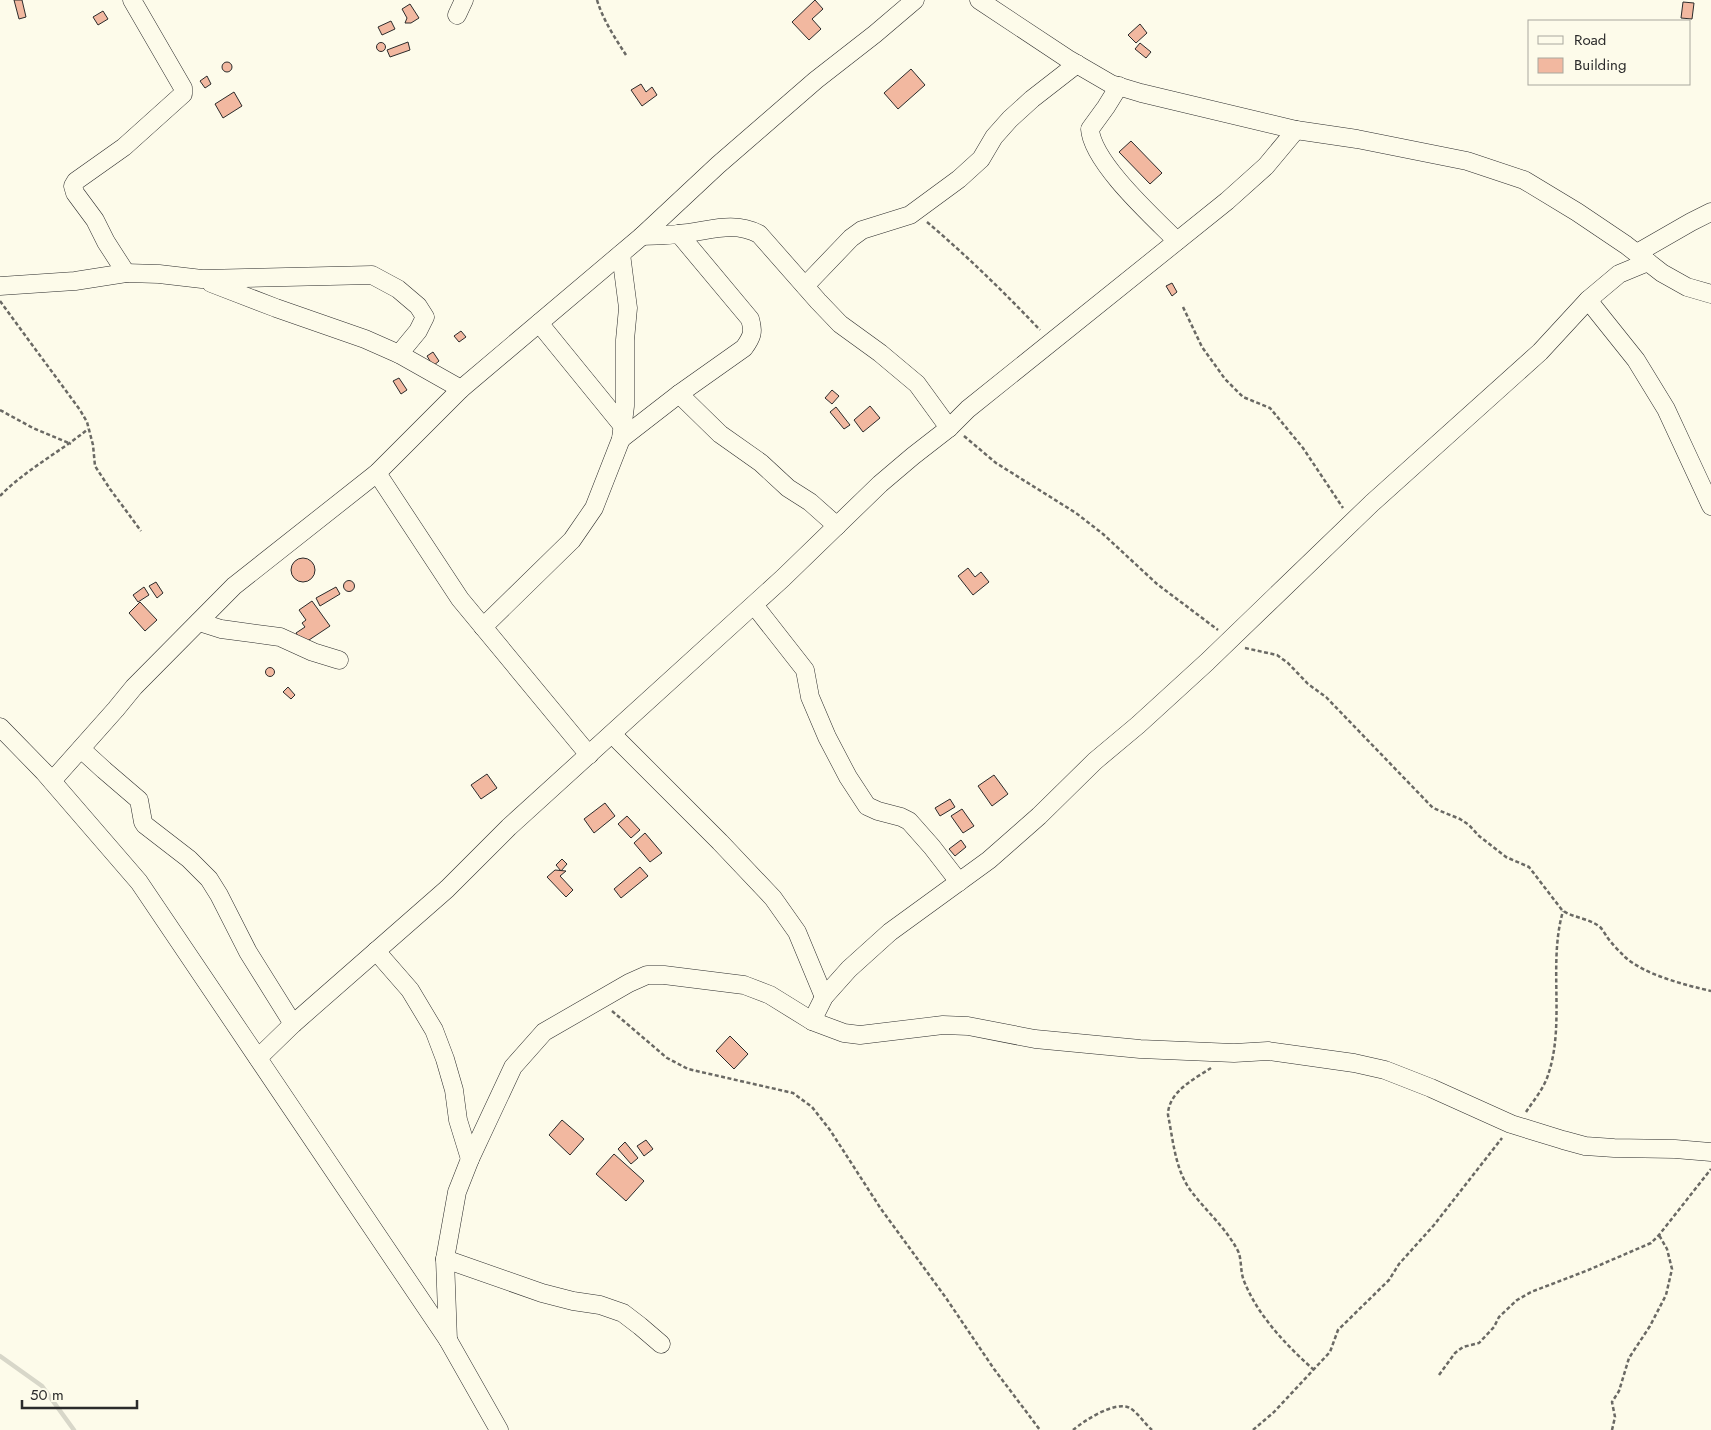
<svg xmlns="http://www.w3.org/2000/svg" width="1711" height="1430" viewBox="0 0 1711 1430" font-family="Jost,sans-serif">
<rect width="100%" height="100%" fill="#fdfbea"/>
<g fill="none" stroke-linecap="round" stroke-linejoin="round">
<path stroke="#d8d7c9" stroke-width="4.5" d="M0 1356 42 1386 74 1430"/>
</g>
<g fill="#f2b8a0" stroke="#2b2b2b">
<path d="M14 0H22L26 17 19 19Z"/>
<path d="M815 0 823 9 812 19 821 29 809 40 792 22Z"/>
<path d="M1683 2 1694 3 1692 19 1681 18Z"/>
<path d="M410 4 419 18 411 23H405L407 18 402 9Z"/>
<path d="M103 11 108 19 98 25 93 17Z"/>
<path d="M391 21 395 29 382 35 378 27Z"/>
<path d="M1140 24 1147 33 1136 43 1128 35Z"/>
<path d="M408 42 410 50 390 57 387 50Z"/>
<circle cx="381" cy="47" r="4.5"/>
<path d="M1140 43 1151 52 1146 58 1135 49Z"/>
<circle cx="227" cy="67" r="5"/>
<path d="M911 69 925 85 898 109 884 93Z"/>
<path d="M207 76 211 84 205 88 200 81Z"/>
<path d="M641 84 646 92 652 87 657 95 642 106 631 90Z"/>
<path d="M234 92 242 106 223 118 215 104Z"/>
<path d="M1131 141 1162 173 1150 184 1119 152Z"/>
<path d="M1172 283 1177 292 1172 296 1166 286Z"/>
<path d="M461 331 466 337 459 342 454 336Z"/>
<path d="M433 352 439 361 433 366 427 356Z"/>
<path d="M399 378 407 390 401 394 393 381Z"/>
<path d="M832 390 839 396 832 404 825 398Z"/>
<path d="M870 406 880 418 863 432 854 420Z"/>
<path d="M836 407 850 425 844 429 830 412Z"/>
<circle cx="303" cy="570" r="12"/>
<path d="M968 568 975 577 981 572 989 582 973 595 958 576Z"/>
<circle cx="349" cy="586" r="5.5"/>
<path d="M156 582 163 593 157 598 149 586Z"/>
<path d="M144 587 149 595 138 602 133 595Z"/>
<path d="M336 587 340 594 320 606 316 598Z"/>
<path d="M312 601 330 626 303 644 296 633 305 627 302 623 306 620 299 610Z"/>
<path d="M140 602 157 620 145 631 129 613Z"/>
<circle cx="270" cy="672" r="4.5"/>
<path d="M288 687 295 695 291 699 283 692Z"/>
<path d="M487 774 497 788 481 799 471 785Z"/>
<path d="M994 775 1008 794 992 806 978 786Z"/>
<path d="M950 799 955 807 940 816 935 808Z"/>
<path d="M605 803 615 816 594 833 584 819Z"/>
<path d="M962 809 974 826 963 833 951 816Z"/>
<path d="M627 816 640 830 631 838 618 824Z"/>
<path d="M645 833 662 853 650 862 634 843Z"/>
<path d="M961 840 966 847 955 856 949 849Z"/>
<path d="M562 859 567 864 561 871 556 865Z"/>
<path d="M640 867 648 876 621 898 614 889Z"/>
<path d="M555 870 566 871 560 876 573 890 566 897 547 877Z"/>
<path d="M730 1036 748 1054 734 1069 716 1051Z"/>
<path d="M562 1120 584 1139 570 1155 549 1135Z"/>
<path d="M646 1140 653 1149 644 1156 637 1146Z"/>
<path d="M625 1142 638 1158 631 1164 618 1149Z"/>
<path d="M614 1154 644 1181 626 1201 596 1174Z"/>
</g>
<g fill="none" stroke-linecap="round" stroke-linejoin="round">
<g stroke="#2b2b2b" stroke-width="19">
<g id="minor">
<path d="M979 0 1068 59 1111 84 1141 93 1296 130 1357 139 1467 161 1524 180 1577 212 1626 245 1662 273 1687 287 1711 294"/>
<path d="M457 15 464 0"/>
<path d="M1119 86 1106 107 1090 129C1092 162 1153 217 1177 241"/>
<path d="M642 236C654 235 666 236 678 234 707 232 732 220 759 234L818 301 840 324 880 353 917 384 949 428"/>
<path d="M1637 253 1691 222 1711 212"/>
<path d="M126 273 106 242 95 220 75 193 73 186 76 181 124 147 183 94V88L132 0"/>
<path d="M211 283 276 308 365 339 399 354 461 389"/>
<path d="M0 286 75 281 126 273 159 274 202 279 372 275 398 289 418 306 425 317 418 331 399 354"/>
<path d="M805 286 851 238 862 230 910 215 959 179 981 159 994 137 1010 119 1032 99 1077 64"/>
<path d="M1588 300 1636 360 1666 409 1711 506"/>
<path d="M539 323 622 425"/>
<path d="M679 394 720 434 761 463 788 488 810 502 837 526"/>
<path d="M621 439 679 394 744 348C752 337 754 332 750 319L679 234"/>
<path d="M377 473 460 599 589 755"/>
<path d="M754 605 805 670 810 697 827 737 848 777 867 806 878 811 901 817 909 821 932 847 959 882"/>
<path d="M199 622 221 629 280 637 313 652 339 660"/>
<path d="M483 627 572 540 594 508 621 439 625 406V340L628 308 621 254"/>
<path d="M0 727 44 772 139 882 448 1340 499 1430"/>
<path d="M612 734 720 842 773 898 797 932 824 997"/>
<path d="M81 749 104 770 139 800 143 822 145 825 189 859 209 879 219 895 248 952 293 1024"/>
<path d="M52 781 116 709 134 687 234 586 377 473 461 389 642 236 718 165 816 80 875 34 915 0"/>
<path d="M376 951 410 990 434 1030 445 1059 454 1090 458 1120 470 1159"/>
<path d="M812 1021 824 997 849 969 890 932 989 860 1039 816 1095 761 1138 725 1207 662 1372 503 1540 352 1588 300 1619 274 1648 262"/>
<path d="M258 1058 293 1024 447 889 509 827 783 578 880 484 913 456 949 428 968 409 1227 201 1266 166 1296 130"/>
<path d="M445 1259 542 1293 573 1301 600 1305 623 1313 640 1326 661 1344"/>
<path d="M448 1340 445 1259 457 1192 470 1159 513 1067 544 1032 629 983 647 975H664L744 985 770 995 812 1021 844 1033 860 1035 943 1025 968 1026 1035 1039 1140 1049 1234 1053 1268 1051 1354 1063 1385 1070 1431 1088 1511 1124 1563 1140 1585 1146 1614 1148 1675 1149 1711 1152"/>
</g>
</g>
<g stroke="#6a6964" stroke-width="2.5" stroke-dasharray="4 2.5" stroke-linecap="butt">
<path d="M597 0C603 20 615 38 626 55"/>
<path d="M927 222C967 256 1004 292 1040 330"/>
<path d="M0 301 80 410 87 422 93 445 95 466 110 489 141 531"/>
<path d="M1183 307 1202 347 1225 379 1243 397 1270 408 1303 448 1343 508"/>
<path d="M0 410 33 428 71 444"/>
<path d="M964 436 996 463 1076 513 1103 534 1157 584 1218 630"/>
<path d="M0 496C25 470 60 452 88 429"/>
<path d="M1245 648 1277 655 1288 663 1308 684 1326 697 1433 808 1460 819 1469 825 1479 836 1506 857 1529 867 1562 910C1573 918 1589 918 1600 927 1603 930 1605 934 1607 937 1612 944 1619 951 1625 957 1645 975 1685 985 1711 991"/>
<path d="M612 1011 667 1058 688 1069 793 1093 812 1107 830 1130 881 1209 946 1298 994 1369 1040 1430"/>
<path d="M1211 1068C1194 1079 1168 1092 1168 1115 1173 1139 1175 1170 1191 1191 1206 1211 1226 1228 1238 1251 1242 1260 1240 1271 1244 1281 1258 1316 1286 1345 1314 1370"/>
<path d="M1526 1112C1534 1100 1545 1087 1549 1072 1565 1021 1548 963 1563 911"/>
<path d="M1439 1375 1455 1353 1463 1347 1479 1343 1494 1327 1499 1317 1517 1300 1531 1292 1586 1271 1651 1243 1659 1235 1711 1169"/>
<path d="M1073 1430C1084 1421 1115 1400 1130 1408 1138 1413 1145 1424 1152 1430"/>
<path d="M1253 1430 1274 1412 1330 1352 1338 1330 1389 1280 1399 1264 1434 1225 1502 1138"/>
<path d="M1612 1430 1615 1417 1612 1402 1619 1391 1629 1358 1650 1326 1666 1295 1672 1269 1667 1249 1659 1235"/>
</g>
<use href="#minor" stroke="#fdfbea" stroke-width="18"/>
</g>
<rect x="1528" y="20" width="162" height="65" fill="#fdfbea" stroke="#a9a89e"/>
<rect x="1538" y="36" width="25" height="8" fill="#fdfbea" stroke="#a9a89e"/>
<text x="1574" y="45" font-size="15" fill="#2b2b2b">Road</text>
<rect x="1538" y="58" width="25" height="15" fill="#f2b8a0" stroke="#a9a89e"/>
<text x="1574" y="70" font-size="15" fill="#2b2b2b">Building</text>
<path d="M22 1400v8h115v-8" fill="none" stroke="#2b2b2b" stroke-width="2.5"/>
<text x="30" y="1400" font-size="15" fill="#2b2b2b" stroke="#fdfbea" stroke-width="4" paint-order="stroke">50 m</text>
</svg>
